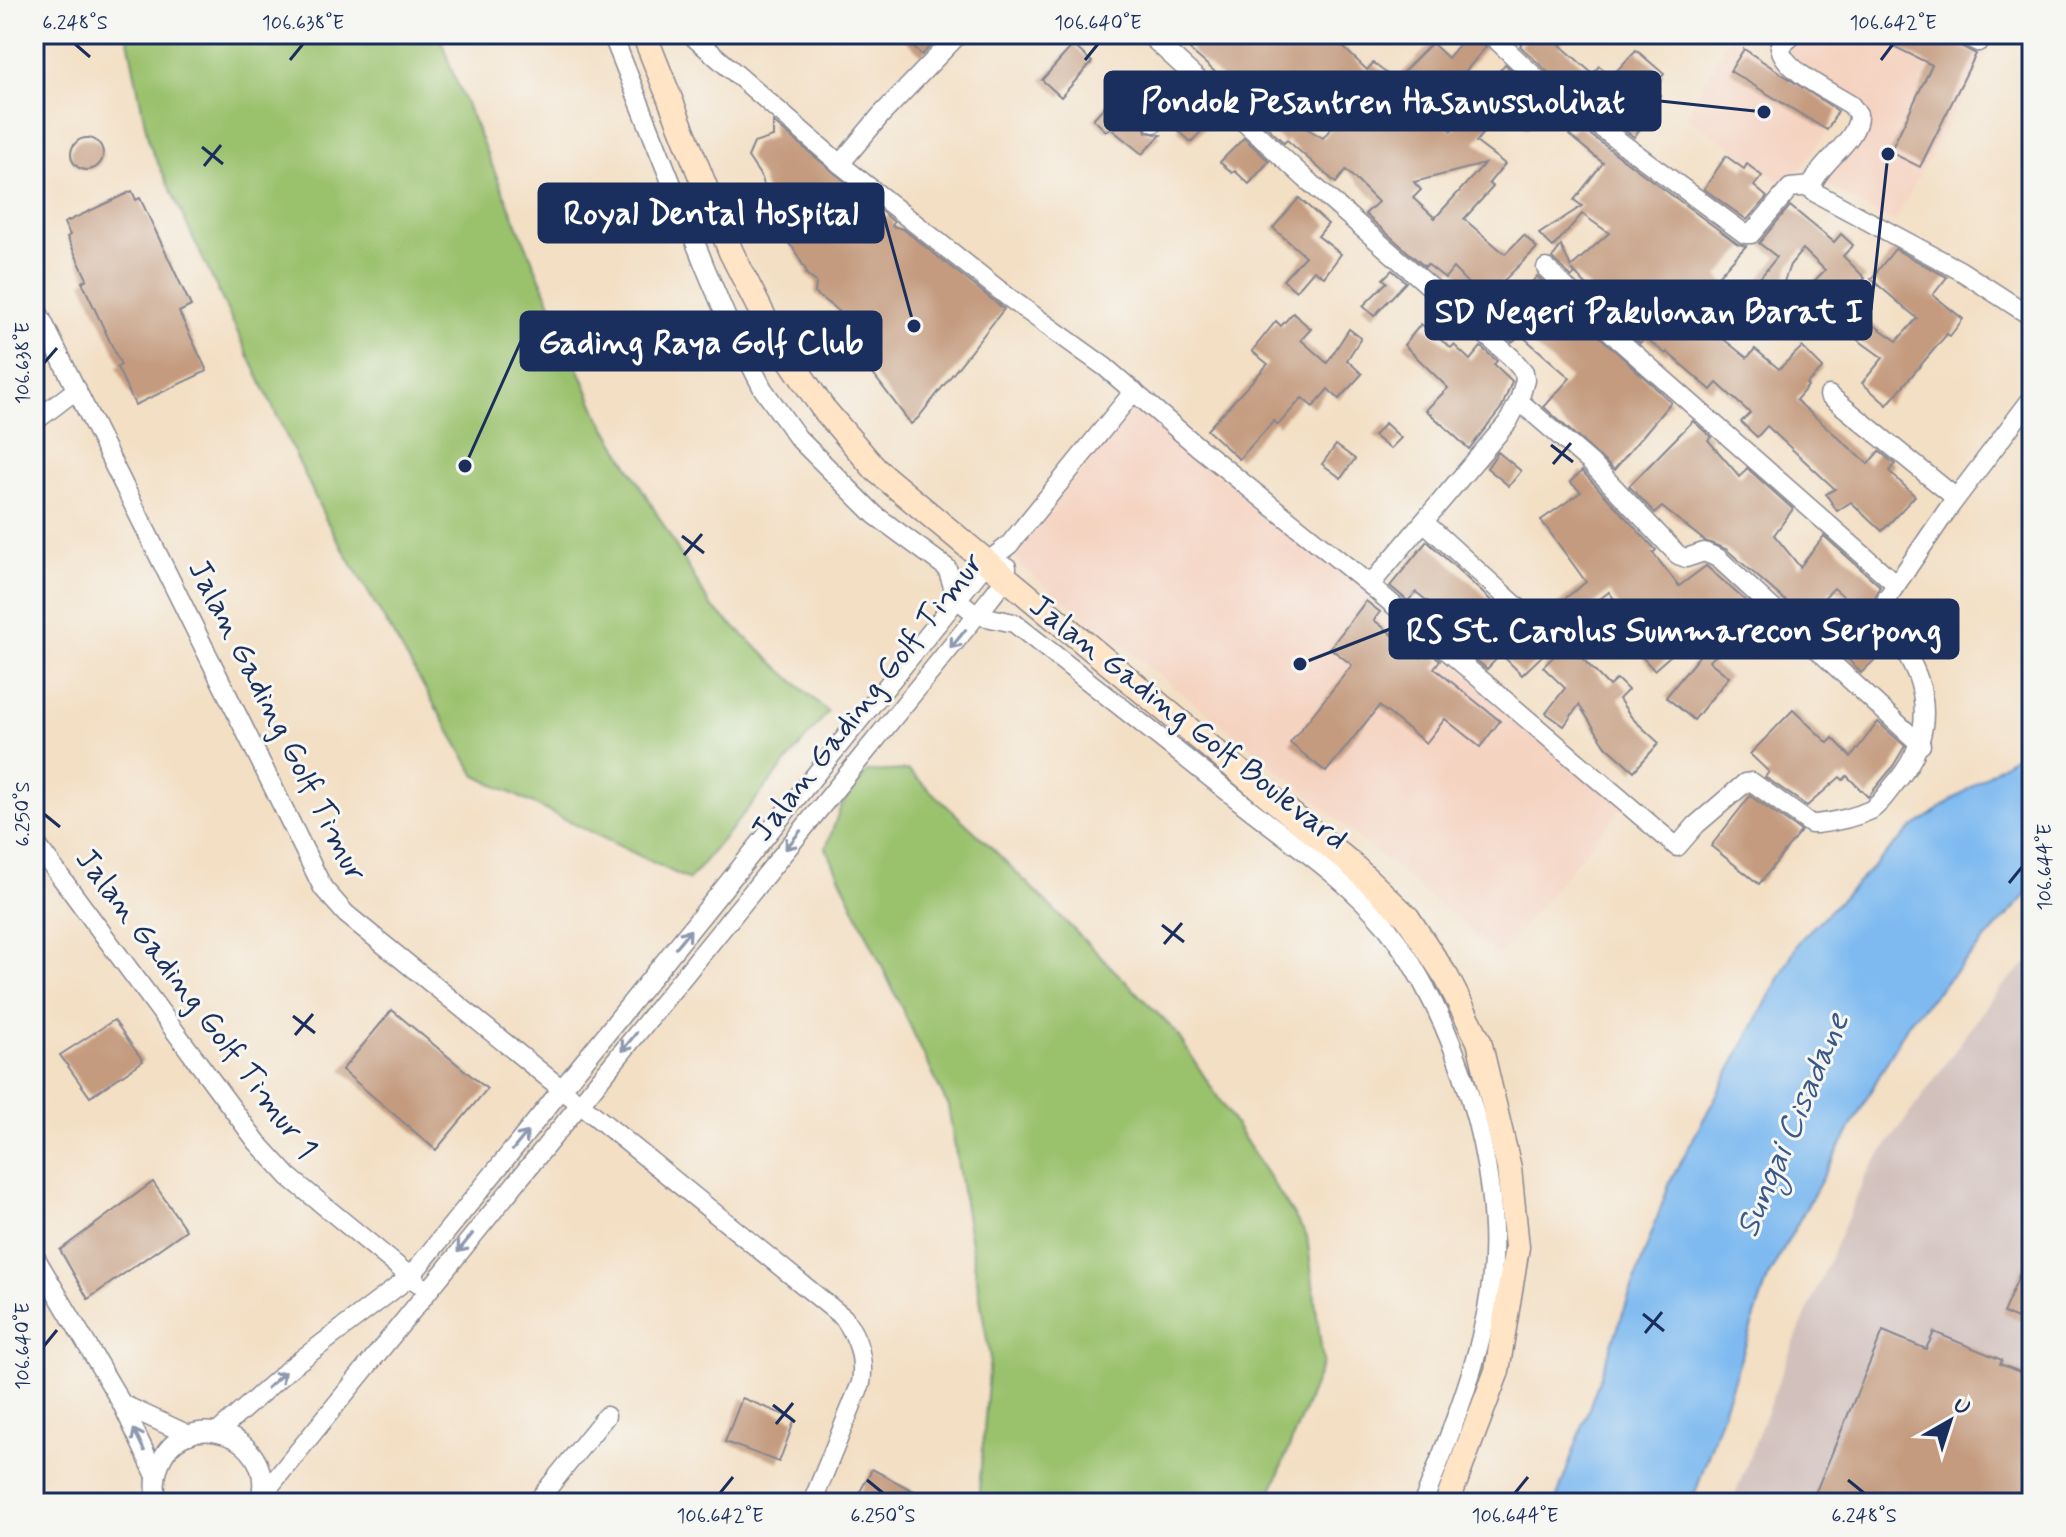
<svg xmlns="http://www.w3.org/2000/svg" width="2066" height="1537" viewBox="0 0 2066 1537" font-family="Mynerve,sans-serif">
<rect width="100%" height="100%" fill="#f6f6f2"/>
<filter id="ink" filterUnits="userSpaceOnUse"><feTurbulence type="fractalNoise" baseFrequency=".0125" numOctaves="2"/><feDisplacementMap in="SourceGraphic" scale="16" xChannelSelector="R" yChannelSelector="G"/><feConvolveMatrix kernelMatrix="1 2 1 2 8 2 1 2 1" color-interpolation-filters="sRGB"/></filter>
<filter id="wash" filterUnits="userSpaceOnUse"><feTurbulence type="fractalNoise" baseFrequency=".006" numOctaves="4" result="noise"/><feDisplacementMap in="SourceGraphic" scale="32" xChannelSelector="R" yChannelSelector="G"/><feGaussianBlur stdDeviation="1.8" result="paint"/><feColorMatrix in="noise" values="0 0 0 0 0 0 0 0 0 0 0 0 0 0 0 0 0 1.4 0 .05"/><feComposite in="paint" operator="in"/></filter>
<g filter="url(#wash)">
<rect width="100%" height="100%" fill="#f3dfc4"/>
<g fill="#f5d3c1">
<path d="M1805 34H1948L1989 51 1893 223 1825 184 1864 125 1792 59 1787 49Z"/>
<path d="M1729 36 1843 109 1788 187 1686 116Z"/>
<path d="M1134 408 1364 588 1623 806 1499 955 1242 740 1020 566 1015 549Z"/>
</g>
<path fill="#d1c0bc" d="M2032 958V1503H1732L1789 1354 1866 1175 1998 990Z"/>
<g fill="#9ac16c" stroke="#5a7865" stroke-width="2">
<path d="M127 34H439L454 76 597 412 711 606 828 712 689 880 476 776 326 520 149 144Z"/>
<path d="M908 770 989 845 1175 1031 1307 1236 1323 1362 1267 1503H978L990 1358 948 1106 826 848 841 806 867 772Z"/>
</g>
<path fill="#7ebaf0" stroke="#4c74a7" stroke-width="2" d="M2032 744V889L1909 1022 1769 1275 1692 1503H1555L1670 1182 1799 941 1911 829Z"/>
<g id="blocks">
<g fill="#c49b7f" fill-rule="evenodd">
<path d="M898 34H942L922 55Z"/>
<path d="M1204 34H1352L1342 46 1367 70 1373 63 1395 80 1432 43 1448 58 1468 34H1478L1486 47 1431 112 1452 131 1505 64 1549 104 1527 129 1501 110 1476 142 1505 164 1489 183 1493 187 1464 219 1505 254 1524 235 1537 248 1484 300 1453 268 1445 278 1427 264 1425 267 1365 214 1378 202 1346 170 1336 183 1287 140 1284 143 1261 121 1270 110 1233 81 1230 85 1190 50ZM1320 90 1346 110 1323 138 1296 122ZM1484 164 1435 218 1413 198 1421 190 1414 182Z"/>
<path d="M1529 34H1556L1564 40 1560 45 1593 74 1599 66 1612 76 1636 50 1664 74 1652 88 1660 95 1651 105 1656 109 1634 137 1555 79 1520 46Z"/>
<path d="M1869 34H1938L1976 54 1920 167 1890 152 1932 65Z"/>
<path d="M1073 45 1092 62 1061 97 1042 80Z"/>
<path d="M1744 49 1838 111 1827 130 1730 71Z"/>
<path d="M1112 98 1127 112 1129 110 1142 120 1146 132 1161 135 1142 154 1110 128 1106 131 1093 119Z"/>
<path d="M1204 102 1218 114 1191 142 1177 129Z"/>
<path d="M773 122 894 222 892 226 903 229 1004 309 918 418 911 424 838 328 835 324 838 311 815 293 816 282 806 274 807 272 793 248 780 234 777 226 779 215 769 201 762 178 748 157 754 143 773 137Z"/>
<path d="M1577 125 1738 244 1746 246 1718 276 1747 306 1717 334 1747 358 1755 349 1779 369 1802 347 1823 368 1806 384 1808 386 1796 400 1868 464 1879 451 1895 464 1889 471 1915 496 1882 531 1851 502 1837 511 1826 494 1835 489 1767 426 1757 437 1741 422 1750 413 1717 383 1711 390 1667 352 1666 354 1645 338 1640 343 1601 306 1603 303 1572 270 1575 274 1572 277 1552 258 1561 246 1571 267 1609 233 1582 214 1553 247 1539 234 1582 206 1574 200 1603 163 1569 135Z"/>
<circle cx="87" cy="154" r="16"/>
<path d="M1244 138 1269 161 1249 184 1235 171 1232 173 1220 162Z"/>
<path d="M1726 156 1744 169 1747 164 1762 176 1754 186 1767 197 1747 220 1704 189Z"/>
<path d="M132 191 136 200 140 198 191 306 179 312 207 371 135 405 117 367 121 365 82 282 87 279 67 237 70 235 64 223Z"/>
<path d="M1299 198 1328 224 1318 236 1341 254 1324 277 1314 270 1296 291 1283 280 1305 256 1273 228Z"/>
<path d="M1790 206 1834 242 1841 234 1853 245 1843 256 1865 278 1838 306 1835 304 1803 334 1782 314 1825 270 1803 249 1790 265 1775 307 1767 299 1761 307 1746 295 1777 257 1759 243Z"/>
<path d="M1895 249 1947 277 1933 295 1963 319 1950 336 1947 334 1887 405 1862 383 1883 358 1847 332 1859 315 1897 341 1917 318 1871 279Z"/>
<path d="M1392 270 1406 282 1374 316 1363 306 1387 282 1383 279Z"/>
<path d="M1537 276 1555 294 1551 298 1581 330 1586 324 1671 402 1614 470 1544 407 1570 378 1521 335 1512 342 1496 328Z"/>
<path d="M1293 313 1311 329 1301 340 1327 363 1349 329 1361 338 1347 360 1362 374 1339 399 1328 389 1313 407 1302 398 1278 425 1274 421 1239 459 1207 430 1268 364 1252 351 1276 321 1281 326Z"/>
<path d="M1421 324 1451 348 1454 345 1470 360 1481 347 1497 361 1494 364 1512 381 1502 407 1469 449 1426 410 1448 388 1404 345Z"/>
<path d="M1693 421 1711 437 1708 440 1740 477 1747 468 1793 509 1774 535 1800 567 1824 536 1880 586 1875 597V606L1870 613 1878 621 1889 646 1861 673 1829 638 1858 609 1834 588 1804 617 1726 549 1705 541 1662 507 1655 513 1629 486Z"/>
<path d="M1385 423 1401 438 1390 449 1374 436Z"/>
<path d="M1336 445 1355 459 1341 478 1322 464Z"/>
<path d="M1498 452 1521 471 1509 486 1487 468Z"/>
<path d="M1582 471 1656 550 1653 553 1679 586 1706 566 1765 618 1709 661 1729 677 1694 720 1666 697 1728 620 1720 612 1654 670 1634 648 1643 639 1609 592 1566 625 1553 608 1586 582 1541 520 1581 492 1570 482Z"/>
<path d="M1427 541 1546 652 1522 675 1501 654 1487 669 1442 631 1451 620 1416 592 1408 601 1390 586Z"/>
<path d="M1366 601 1380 612 1374 620 1421 657 1427 650 1440 660 1434 668 1500 721 1480 747 1445 719 1426 743 1379 706 1326 772 1290 743 1352 665 1330 648Z"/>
<path d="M1560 650 1580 656 1609 686 1617 679 1628 690 1619 699 1632 718 1659 743 1634 771 1606 746 1579 705 1564 726 1546 713 1565 688 1543 667Z"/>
<path d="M1793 710 1828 743 1833 738 1851 757 1878 722 1905 746 1892 768 1868 797 1847 776 1843 780 1840 777 1807 806 1765 777 1769 772 1750 754Z"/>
<path d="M1750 796 1801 831 1759 884 1711 846Z"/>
<path d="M392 1010 487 1089 436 1150 342 1070Z"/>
<path d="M114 1020 143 1061 90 1097 60 1055Z"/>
<path d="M153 1182 186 1230 88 1299 60 1250Z"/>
<path d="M2032 1245V1325L2003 1313Z"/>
<path d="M1883 1331 1926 1349 1934 1332 2002 1360 2000 1364 2032 1377V1484L2024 1503H1811Z"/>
<path d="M742 1398 795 1419 779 1462 725 1442Z"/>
<path d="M872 1469 936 1503H854Z"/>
</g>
</g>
</g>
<g filter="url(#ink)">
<use href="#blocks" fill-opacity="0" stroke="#878791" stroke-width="2"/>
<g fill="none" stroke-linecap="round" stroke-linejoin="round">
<g stroke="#878791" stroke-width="21">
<g id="minor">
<path d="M612 34 705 267 728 321 763 389 798 438 875 515 947 568 957 599 977 615 1014 623C1092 684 1170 745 1247 807 1293 843 1348 880 1385 925 1455 1014 1505 1171 1491 1284 1481 1360 1451 1432 1423 1503"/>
<path d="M690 34 840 164 1008 297 1105 367 1197 446 1370 585 1677 847 1696 825 1745 783 1752 782 1811 824H1816C1833 822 1856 817 1871 810 1879 805 1886 795 1892 787 1920 756 1932 720 1918 678 1910 654 1884 622 1887 598L1948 509 2032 398"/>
<path d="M1148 34 1306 179 1511 357 1524 372 1525 380 1519 401 1508 422 1370 585"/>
<path d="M1490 34 1547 88 1745 234H1751L1790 188 1812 186"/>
<path d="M1794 34 1780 47C1783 70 1831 92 1851 105L1858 114C1860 140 1819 162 1812 186"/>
<path d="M1963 34 1978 42 1989 34"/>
<path d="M1154 123 1199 82"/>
<path d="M840 164 881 115 959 34"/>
<path d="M1812 186 1814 192 1961 271 2032 317"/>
<path d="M1546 268 1620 341 1896 584"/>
<path d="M34 304 323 888 346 914 844 1318C858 1338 865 1358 861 1383L812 1503"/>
<path d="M1829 395 1956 498"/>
<path d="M1519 401 1590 462 1678 555 1686 558 1704 552 1718 558 1921 745"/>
<path d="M34 422 77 389"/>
<path d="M1424 522 1546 633 1594 648 1620 640"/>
<path d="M34 841 257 1142 289 1177 418 1283"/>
<path d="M34 1255 122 1404 156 1476"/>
<path d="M122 1404 189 1435"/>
<path d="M218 1432 290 1368 410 1277 987 562 1009 545 1134 391"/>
<path d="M261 1497 989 600 1006 578 1007 567"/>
<path d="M159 1503C154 1491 155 1478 159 1466 181 1403 278 1434 260 1500"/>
<path d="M536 1503 606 1416"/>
</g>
</g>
<g stroke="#878791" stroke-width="27">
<path id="secondary" d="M644 34 731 252 772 333 822 407 876 470 1350 863 1407 917 1447 978 1479 1041 1509 1168 1517 1247 1497 1371 1447 1503"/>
</g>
<use href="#minor" stroke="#fff" stroke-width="18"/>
<use href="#secondary" stroke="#ffe4c6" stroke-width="24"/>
</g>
<defs><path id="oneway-shaft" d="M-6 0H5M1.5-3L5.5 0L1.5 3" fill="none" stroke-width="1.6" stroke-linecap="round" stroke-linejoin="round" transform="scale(2)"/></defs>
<g stroke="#8d97ae">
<use href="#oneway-shaft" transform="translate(958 639) rotate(129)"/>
<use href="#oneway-shaft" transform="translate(793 840) rotate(129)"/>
<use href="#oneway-shaft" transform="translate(683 939) rotate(-51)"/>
<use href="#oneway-shaft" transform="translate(629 1042) rotate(129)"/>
<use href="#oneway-shaft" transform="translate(520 1141) rotate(-51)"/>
<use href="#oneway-shaft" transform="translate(465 1243) rotate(129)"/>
<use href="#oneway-shaft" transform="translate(276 1380) rotate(-42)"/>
<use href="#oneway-shaft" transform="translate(139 1440) rotate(-116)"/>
</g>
</g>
<path fill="none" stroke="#1b2f5e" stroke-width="3" d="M75 44 90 57M290 60 303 44M1085 60 1098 44M1881 60 1893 44M202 147 223 164M204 166 221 145M44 363 57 348M1551 445 1573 462M1553 464 1571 443M682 536 704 553M684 555 702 534M44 814 60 827M2009 883 2022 867M1162 925 1184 942M1164 944 1182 923M293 1016 315 1033M295 1035 313 1014M1643 1314 1664 1331M1645 1333 1662 1312M44 1346 57 1330M773 1405 795 1422M776 1424 793 1403M867 1480 883 1493M1848 1480 1864 1493M720 1493 733 1477M1515 1493 1528 1477"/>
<g text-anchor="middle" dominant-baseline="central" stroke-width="6" stroke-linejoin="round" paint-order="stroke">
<g font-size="32" fill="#1b2f5e" stroke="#f6f6f2">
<text transform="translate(868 697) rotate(-52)">Jalan Gading Golf Timur</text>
<text transform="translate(277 721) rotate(63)">Jalan Gading Golf Timur</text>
<text transform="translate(1188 723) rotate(38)">Jalan Gading Golf Boulevard</text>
<text transform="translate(196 1004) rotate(53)">Jalan Gading Golf Timur 1</text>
</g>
<g font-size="34" font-style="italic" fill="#39598a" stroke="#f6f6f2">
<text transform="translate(1793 1125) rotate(-67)">Sungai Cisadane</text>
</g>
</g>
<path fill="none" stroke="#1b2f5e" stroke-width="3" d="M1764 112L1660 101M914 326L883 213M1888 154L1871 310M465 466L521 341M1300 664L1390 629"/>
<g fill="#1b2f5e" stroke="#f6f6f2" stroke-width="3">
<circle cx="1764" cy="112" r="8"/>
<circle cx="914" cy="326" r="8"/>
<circle cx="1888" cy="154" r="8"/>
<circle cx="465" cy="466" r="8"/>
<circle cx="1300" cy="664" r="8"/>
</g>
<g fill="#1b2f5e" stroke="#1b2f5e" stroke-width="3">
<rect x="1105" y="72" width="555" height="58" rx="8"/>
<rect x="539" y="184" width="344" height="58" rx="8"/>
<rect x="1426" y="281" width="445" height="58" rx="8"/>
<rect x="521" y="312" width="360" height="58" rx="8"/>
<rect x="1390" y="600" width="568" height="58" rx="8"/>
</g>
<g font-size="34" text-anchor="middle" font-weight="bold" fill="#fff">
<text x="1383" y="112">Pondok Pesantren Hasanussholihat</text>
<text x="711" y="224">Royal Dental Hospital</text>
<text x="1649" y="322">SD Negeri Pakulonan Barat I</text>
<text x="701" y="353">Gading Raya Golf Club</text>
<text x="1674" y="641">RS St. Carolus Summarecon Serpong</text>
</g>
<rect width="2066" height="1537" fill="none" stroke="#f6f6f2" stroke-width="88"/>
<g transform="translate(1950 1421) rotate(39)" stroke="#f6f6f2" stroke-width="6" paint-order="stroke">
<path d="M0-6L14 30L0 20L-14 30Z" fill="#1b2f5e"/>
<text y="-12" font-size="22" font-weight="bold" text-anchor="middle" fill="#1b2f5e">U</text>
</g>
<rect x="44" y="44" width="1978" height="1449" fill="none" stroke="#1b2f5e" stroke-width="3"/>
<g font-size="20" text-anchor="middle" fill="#1b2f5e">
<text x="75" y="29">6.248°S</text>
<text x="303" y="29">106.638°E</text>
<text x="1098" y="29">106.640°E</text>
<text x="1893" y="29">106.642°E</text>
<text transform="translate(22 363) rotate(-90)" y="7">106.638°E</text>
<text transform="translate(22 814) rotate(-90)" y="7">6.250°S</text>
<text transform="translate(2044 867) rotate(-90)" y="7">106.644°E</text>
<text transform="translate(22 1346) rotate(-90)" y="7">106.640°E</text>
<text x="720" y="1522">106.642°E</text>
<text x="883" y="1522">6.250°S</text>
<text x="1515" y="1522">106.644°E</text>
<text x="1864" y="1522">6.248°S</text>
</g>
</svg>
